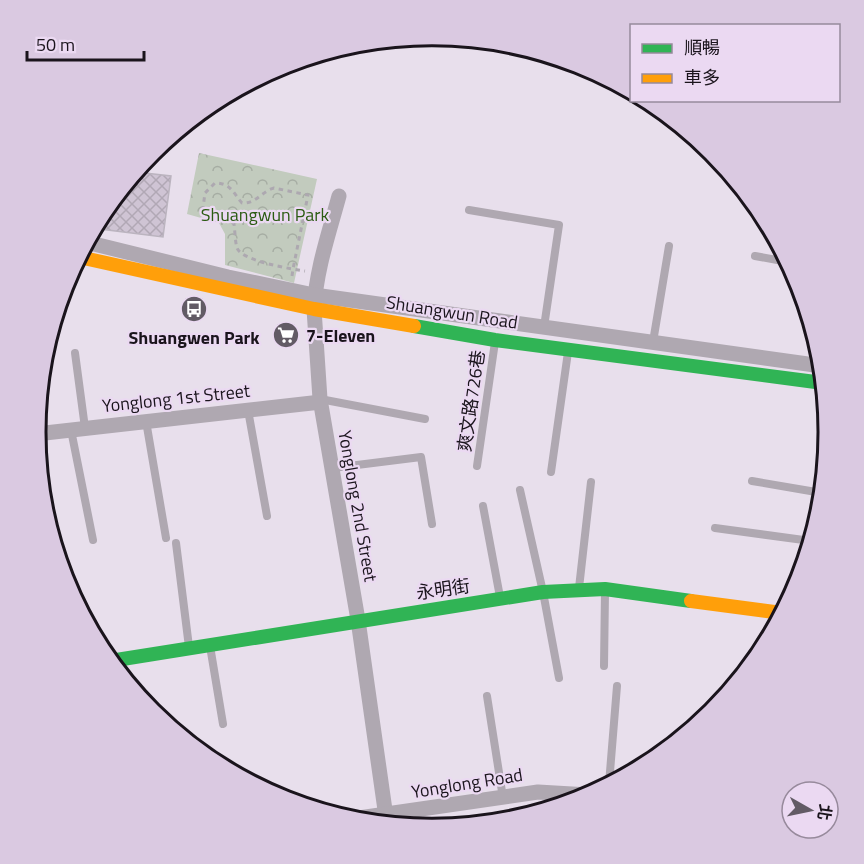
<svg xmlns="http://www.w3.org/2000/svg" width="864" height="864" viewBox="0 0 864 864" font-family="'Titillium Web','Noto Sans TC',sans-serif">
<defs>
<pattern id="park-crowns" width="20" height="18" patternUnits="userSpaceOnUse" patternTransform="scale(1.5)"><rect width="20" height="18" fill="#c2cbbe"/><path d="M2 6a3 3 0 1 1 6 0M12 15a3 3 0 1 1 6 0" fill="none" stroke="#a6ada3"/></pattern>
<pattern id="building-cross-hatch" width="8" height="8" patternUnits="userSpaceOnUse" patternTransform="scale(1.5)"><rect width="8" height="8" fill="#cfc4d4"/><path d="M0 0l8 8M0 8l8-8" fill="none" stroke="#b1a8b5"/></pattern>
</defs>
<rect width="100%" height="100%" fill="#e8dfec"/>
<path fill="url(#park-crowns)" d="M199 153 317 179 294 283 225 265V234L219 223 187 214Z"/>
<path fill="url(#building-cross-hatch)" stroke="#bbb4bf" stroke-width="1.5" d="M136 172 171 176 163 237 100 229 103 212Z"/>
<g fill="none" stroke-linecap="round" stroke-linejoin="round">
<path stroke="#ada8b0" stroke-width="3" stroke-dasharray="4.5 4.5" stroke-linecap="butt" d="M292 276 293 269 308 195 274 188C262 191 256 204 242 203 233 193 231 183 215 183L205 193 203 208 210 215 223 216 234 224C235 231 235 241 237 248 242 261 291 269 305 271"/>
<g stroke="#afa8b1" stroke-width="8">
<path d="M469 210 559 225 544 327"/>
<path d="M755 256 788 262"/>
<path d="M653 342 669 246"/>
<path d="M75 353 85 428"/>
<path d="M320 399 425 419"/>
<path d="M248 410 267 516"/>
<path d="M146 421 166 538"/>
<path d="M71 430 93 540"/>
<path d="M477 466 495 342"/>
<path d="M333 468 421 457 432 524"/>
<path d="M551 472 568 352"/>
<path d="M752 481 822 493"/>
<path d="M520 490 543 592 559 678"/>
<path d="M483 506 500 597"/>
<path d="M715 528 811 541"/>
<path d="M176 543 189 647"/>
<path d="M579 588 591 482"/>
<path d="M210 646 223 724"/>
<path d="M604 666 605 592"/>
<path d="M487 696 503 798"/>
<path d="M609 784 617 686"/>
</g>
<g stroke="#afa8b1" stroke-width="15">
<path d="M339 196C329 233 316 270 314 309L320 399 358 620 387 824"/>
<path d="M86 242 228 277 314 295 822 366"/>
<path d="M36 434 321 402"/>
<path d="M352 819 538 792 589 795"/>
</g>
<g stroke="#30b455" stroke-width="14">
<path d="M414 326 495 340 823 383"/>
<path d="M110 661 543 592 605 589 691 601"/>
</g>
<g stroke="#ff9f0a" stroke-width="14">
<path d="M79 257 314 309 414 326"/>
<path d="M691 601 782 613"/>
</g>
</g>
<defs>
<g id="bus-disc" transform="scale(1.35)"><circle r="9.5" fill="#625b65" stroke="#ebd9f2"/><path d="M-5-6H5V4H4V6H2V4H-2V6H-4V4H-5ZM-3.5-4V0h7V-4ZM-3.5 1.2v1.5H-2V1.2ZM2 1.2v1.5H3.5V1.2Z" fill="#fff"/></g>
<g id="supermarket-disc" transform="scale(1.35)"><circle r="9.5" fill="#625b65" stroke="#ebd9f2"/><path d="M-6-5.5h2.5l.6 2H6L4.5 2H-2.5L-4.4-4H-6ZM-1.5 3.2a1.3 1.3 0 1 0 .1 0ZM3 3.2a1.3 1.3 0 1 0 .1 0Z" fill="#fff"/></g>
</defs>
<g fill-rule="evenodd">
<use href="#bus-disc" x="194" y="309"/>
<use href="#supermarket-disc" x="286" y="335"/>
</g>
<g text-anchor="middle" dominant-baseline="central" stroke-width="4.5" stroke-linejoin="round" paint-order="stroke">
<g font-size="18" fill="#2b5b12" stroke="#ebd9f2">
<text x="265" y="214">Shuangwun Park</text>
</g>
<g font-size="18" fill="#1a141c" stroke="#ebd9f2">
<text transform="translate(452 312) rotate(9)">Shuangwun Road</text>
<text transform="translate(176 398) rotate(-6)">Yonglong 1st Street</text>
<text transform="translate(471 401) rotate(-82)">爽文路726巷</text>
<text transform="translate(358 506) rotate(80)">Yonglong 2nd Street</text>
<text transform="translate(443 589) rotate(-8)">永明街</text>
<text transform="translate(467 783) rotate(-9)">Yonglong Road</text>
</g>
<g font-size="18" font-weight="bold" fill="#1a141c" stroke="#ebd9f2" text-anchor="start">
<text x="306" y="335">7-Eleven</text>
<text x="194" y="337" text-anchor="middle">Shuangwen Park</text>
</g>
</g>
<path d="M0 0H864V864H0ZM46 432a386 386 0 1 1 772 0a386 386 0 1 1-772 0Z" fill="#dac9e1" fill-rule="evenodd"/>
<path fill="none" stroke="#1a141c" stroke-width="3" d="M46 432a386 386 0 1 1 772 0a386 386 0 1 1-772 0Z"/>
<rect x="630" y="24" width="210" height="78" fill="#ebd9f2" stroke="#978a9c" stroke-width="1.5"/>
<rect x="642" y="44" width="30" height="9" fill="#30b455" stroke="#978a9c" stroke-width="1.5"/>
<text x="684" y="54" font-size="18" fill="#1a141c">順暢</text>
<rect x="642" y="74" width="30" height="9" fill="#ff9f0a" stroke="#978a9c" stroke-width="1.5"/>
<text x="684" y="84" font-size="18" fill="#1a141c">車多</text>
<g transform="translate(810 810) rotate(99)"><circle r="28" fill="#ebd9f2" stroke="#978a9c" stroke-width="1.5"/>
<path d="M0-4.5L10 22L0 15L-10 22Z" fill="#625b65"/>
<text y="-9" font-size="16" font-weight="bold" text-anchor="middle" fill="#1a141c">北</text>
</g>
<path d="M27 51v9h117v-9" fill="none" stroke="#1a141c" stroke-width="3"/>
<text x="36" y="51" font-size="18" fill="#1a141c" stroke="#ebd9f2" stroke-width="4.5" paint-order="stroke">50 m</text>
</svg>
